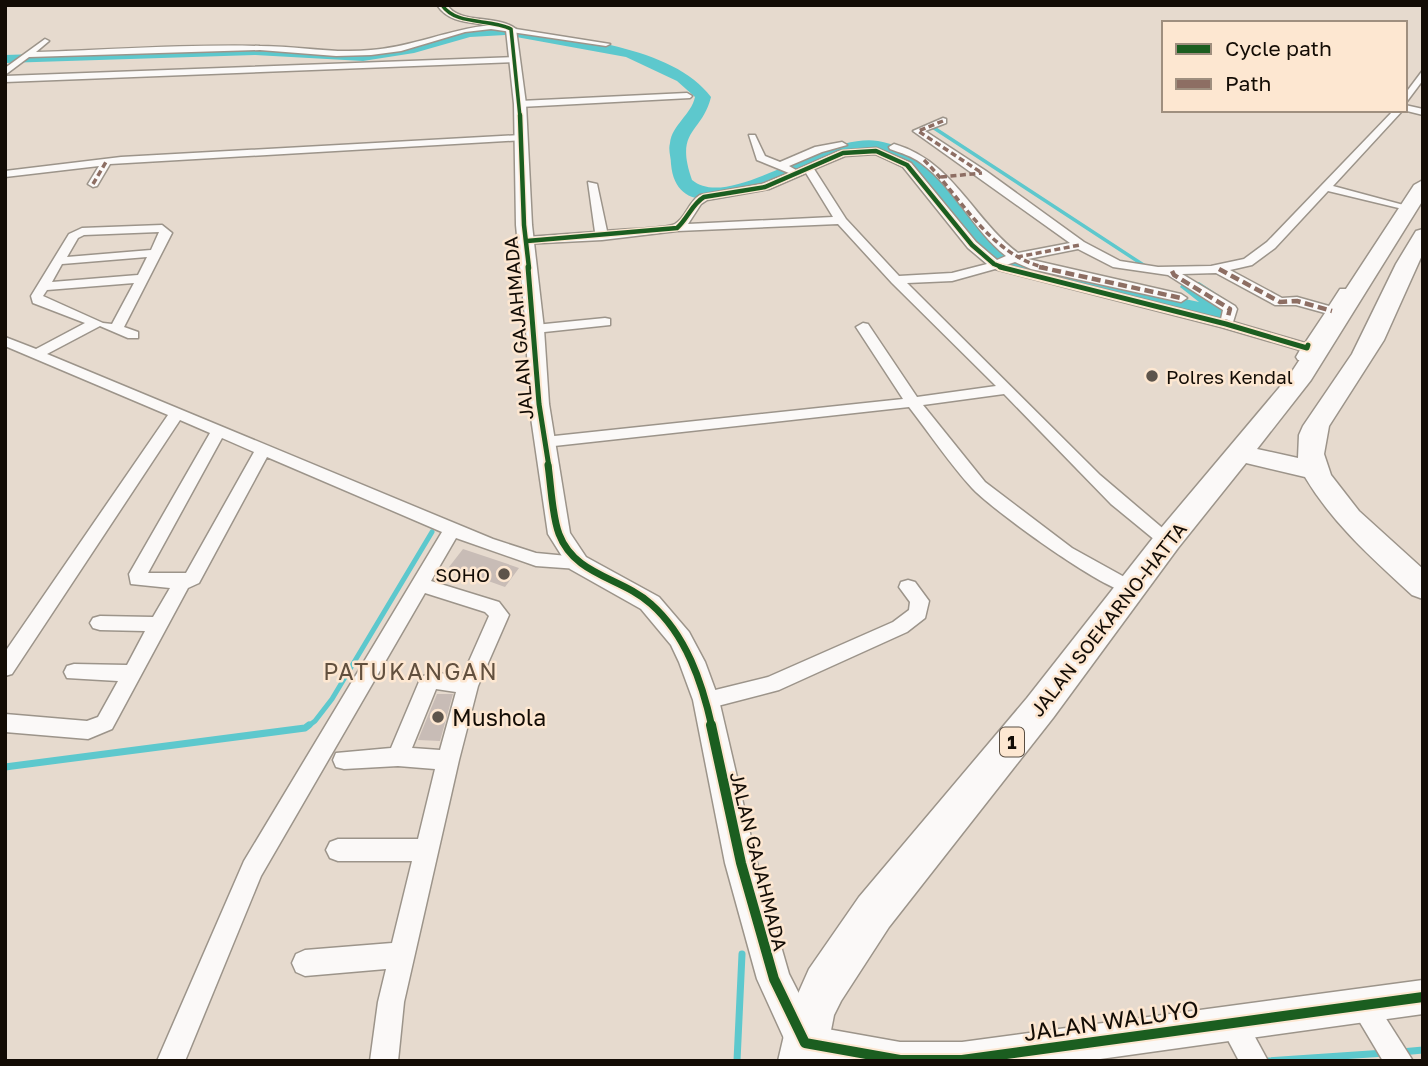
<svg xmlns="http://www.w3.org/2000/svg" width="1428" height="1066" viewBox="0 0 1428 1066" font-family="'Golos Text',sans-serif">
<rect width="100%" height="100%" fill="#e6dace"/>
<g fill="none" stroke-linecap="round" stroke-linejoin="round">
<path stroke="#5dc8cd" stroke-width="3.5" d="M931 126 1145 266"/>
<path stroke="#5dc8cd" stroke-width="5" d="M307 727 315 721 332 699 432 532"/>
<g stroke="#5dc8cd" stroke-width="7">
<path d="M5 767 305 728 309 725"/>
<path d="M1401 1052 1423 1050"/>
<path d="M737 1061 742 954"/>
<path d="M1267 1061 1385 1053"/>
</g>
<path fill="#5dc8cd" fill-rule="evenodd" d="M505 27C564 37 673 45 711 97 702 134 674 129 692 180 730 212 823 132 878 141 942 153 960 219 1009 253 1031 268 1059 271 1085 277 1123 286 1161 294 1199 302L1180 287 1183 282H1199L1231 303 1234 308 1230 319 1222 321 1013 272C959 247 937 169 887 154 870 149 850 151 834 156 799 168 678 243 671 164 671 157 668 150 670 143 672 125 691 115 695 97L677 81 626 57 505 35 470 37 414 53 363 61 255 55 5 63V55L255 47 363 53 413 45 469 29Z"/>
</g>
<g fill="#c8bcb6">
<path d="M463 549 499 561 519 568 505 587 449 567Z"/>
<path d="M437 694H453L440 741 418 740Z"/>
</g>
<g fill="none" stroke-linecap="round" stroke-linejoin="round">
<g stroke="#9c948a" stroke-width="3">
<g id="minor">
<path d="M491 25 610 44 606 46 491 29 465 32 401 51 371 55 336 56 260 50 29 57 5 75V68L45 39 49 41 36 52C110 50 185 44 260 46 297 46 334 54 371 50 412 47 450 29 491 25Z"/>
<path d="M518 57 515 62 5 82V76Z"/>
<path d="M1423 70V80L1405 104V94Z"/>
<path d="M687 93 692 96 690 98 520 107 515 104 520 101Z"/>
<path d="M1405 105 1423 109V115L1403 110 1333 186 1411 207V211L1328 191 1275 248 1252 265 1230 270 1282 298 1297 297 1329 306 1340 289H1350L1351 292 1308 360H1298L1296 357 1300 350 1221 327 995 269 952 281 907 283 1100 475 1173 537 1176 541 1173 545H1161L1111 504 1004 394 923 405 985 482 1072 548 1137 584 1139 589 1137 594C1115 600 990 508 972 488 949 463 930 434 909 407L545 447 537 442 545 437 903 399 856 327 863 323 868 324 917 397 996 386 892 283 838 224 677 231 602 240 523 244V238L527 237 595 232 588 182 597 184 607 231C621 229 665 229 675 224 687 217 688 202 700 195L762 184 789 173 757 160 749 135H755L765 156 780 162 815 147 842 142 847 145 822 152 789 166 796 170 839 151 876 148 911 163 976 242 997 260 1006 256C973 230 955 188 921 163 912 156 901 153 890 149L889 147 894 144C953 161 972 218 1018 253L1070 243 913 131 943 118 946 119V123L925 131 986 171 1084 242 1120 261 1158 267 1211 266 1244 259 1267 242 1394 110H1405ZM875 154 903 167 968 248 987 264 952 273 899 276 846 219 814 169 845 156ZM806 173 833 217 688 224 701 204 707 200 769 189ZM1078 249 1113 267 1168 275 1223 310 1221 319 1006 265 1015 262 1031 269 1181 302 1187 298 1181 294 1028 259ZM1216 273 1275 305H1296L1325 313 1305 343 1233 322 1237 309 1235 306 1182 274Z"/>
<path d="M521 135 524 136V140L110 164 97 186 93 187 88 184 99 166 5 177V171L121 157Z"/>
<path d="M162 225 172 233 124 327 138 332V338H128L100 326 47 354 493 539 536 553 578 557 584 558 587 563 584 568 578 569 536 566 456 538 431 581 499 602 509 615 478 686 459 760 404 1002 398 1061H370L378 1002 386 969 305 976 296 972 292 963 296 954 305 950 392 943 412 861H338L330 858 326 850 330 842 338 839H418L435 769 398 766 344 769 336 767 333 760 336 753 391 748 421 677 434 672 462 677 489 616 485 612 425 593 261 876 185 1061H157L244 861 442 532 267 457 199 583 188 588 112 729 88 739 5 732V714L87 721 98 717 118 681 67 678 64 672 67 666 74 664 127 665 145 631 100 630 93 628 90 623 93 618 100 616 153 617 170 588 131 584 129 574 210 433 180 420 12 674 5 676V652L168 415 5 346V337L36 349 85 323 33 303 31 296 69 234 82 228ZM159 232 151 250 67 257 78 238 84 235ZM147 257 138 275 52 282 62 264ZM134 283 112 324 103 323 43 296 47 290ZM222 438 254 452 186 573H148ZM436 689 456 692 440 750 412 748Z"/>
<path d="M605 318 610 319V325L535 333 528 329 535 325Z"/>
<path d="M908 580 915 582 929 601 925 618 907 632 779 690 706 709 699 706 696 700 699 694 768 677 893 622 909 610 910 602 899 587 901 582Z"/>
<path d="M1362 991 1371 995 1413 1061H1383L1349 1004 1353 995Z"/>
<path d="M1232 1010 1242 1013 1268 1061H1239L1219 1023 1222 1013Z"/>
</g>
</g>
<g stroke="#9c948a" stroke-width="3">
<path id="tertiary" d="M437 5H447C460 25 497 14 516 29L526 104 532 225 544 329 549 404 570 533 586 557 659 597 689 632 705 662 719 700 757 863 789 974 816 1027 900 1042H962L1423 980V1014L1086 1061H805L792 1056 757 979 725 863 693 700 679 662 671 645 641 609 570 569 548 534 529 404 526 329 516 225 514 104 506 30C483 19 453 29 437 5Z"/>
</g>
<g stroke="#9c948a" stroke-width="3">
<path id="trunk" d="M1423 180V200L1311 380 1257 449 1298 458 1299 435 1303 426 1352 354 1396 264 1416 231 1423 229V253L1384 340 1329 426 1324 454 1331 475 1359 511 1423 569V599L1412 595C1372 558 1333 524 1305 477L1246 463 1178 548 1053 718 889 927 841 1001 834 1015 825 1061H778L789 1014 809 969 859 897 1027 698 1156 534 1289 376 1414 185Z"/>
</g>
<use href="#minor" fill="#fbf9f8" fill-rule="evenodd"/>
<use href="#tertiary" fill="#fbf9f8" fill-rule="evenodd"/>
<use href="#trunk" fill="#fbf9f8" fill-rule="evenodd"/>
<g stroke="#8d6e63" stroke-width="3.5" stroke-dasharray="6 3.5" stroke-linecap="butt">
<path d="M943 121 918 131 982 173"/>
<path d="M924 160C962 198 990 256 1047 268"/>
<path d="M941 177 982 173"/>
<path d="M93 184 106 162"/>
<path d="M1017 257 1080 245"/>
</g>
<g stroke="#8d6e63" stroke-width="4.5" stroke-dasharray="9 4.5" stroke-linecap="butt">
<path d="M1039 267 1181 298"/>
<path d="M1219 269 1280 302 1297 301 1332 311"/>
<path d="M1172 271 1174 275 1230 309 1226 324"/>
</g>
<g stroke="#fde7d1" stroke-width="5">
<path id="cycleway-far4" d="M442 5C456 26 489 18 511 29L520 117"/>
</g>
<g stroke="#fde7d1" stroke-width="7">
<g id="cycleway-far3">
<path d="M520 115 524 225 529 268"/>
<path d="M527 241 677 228C688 218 692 204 704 197L765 187 843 153 876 151 907 165 972 245 994 264 1004 268"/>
</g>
</g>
<g stroke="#fde7d1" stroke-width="9">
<g id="cycleway-far2">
<path d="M528 267 539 404 549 467"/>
<path d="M1000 267 1226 324 1307 348 1308 345"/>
</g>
</g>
<g stroke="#fde7d1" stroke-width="11">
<path id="cycleway-far1" d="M548 465C551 485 552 516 559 534 575 576 621 577 651 604 686 635 702 682 712 727"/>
</g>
<g stroke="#fde7d1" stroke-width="14">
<path id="cycleway" d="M711 725 741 863 774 979 805 1043 900 1060H962L1423 997"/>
</g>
<use href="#cycleway-far4" stroke="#1b5e20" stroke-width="3.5"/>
<use href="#cycleway-far3" stroke="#1b5e20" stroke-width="4.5"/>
<use href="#cycleway-far2" stroke="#1b5e20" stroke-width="5"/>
<use href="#cycleway-far1" stroke="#1b5e20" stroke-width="7"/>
<use href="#cycleway" stroke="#1b5e20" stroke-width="10"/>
</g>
<g fill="#5d544b" stroke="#fde7d1" stroke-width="2.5">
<circle cx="1152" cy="376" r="7"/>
<circle cx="504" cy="574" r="7"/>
<circle cx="438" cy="717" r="7"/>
</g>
<g text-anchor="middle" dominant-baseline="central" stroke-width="5" stroke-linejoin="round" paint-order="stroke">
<rect fill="#fde7d1" stroke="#594e42" stroke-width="2" x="1000" y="727.5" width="24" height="29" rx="5"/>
<g font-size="18" font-weight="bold" fill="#130c05">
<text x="1012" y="742">1</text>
</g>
<g font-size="19" fill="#130c05" stroke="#fde7d1">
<text transform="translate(518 328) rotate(-95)">JALAN GAJAHMADA</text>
<text transform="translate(1108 619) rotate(-52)">JALAN SOEKARNO-HATTA</text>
<text transform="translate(759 861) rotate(76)">JALAN GAJAHMADA</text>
</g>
<g font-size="19" fill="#130c05" stroke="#fde7d1" text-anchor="start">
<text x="1166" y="376">Polres Kendal</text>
<text x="490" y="574" text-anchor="end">SOHO</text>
</g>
<g font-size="23" letter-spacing="2" fill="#62503e" stroke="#fde7d1">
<text x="411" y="671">PATUKANGAN</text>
</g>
<g font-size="23" fill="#130c05" stroke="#fde7d1" text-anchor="start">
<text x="452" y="717">Mushola</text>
</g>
<g font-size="23" fill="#130c05" stroke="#fde7d1">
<text transform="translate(1111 1020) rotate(-8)">JALAN WALUYO</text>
</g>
</g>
<rect width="1428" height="1066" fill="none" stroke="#130c05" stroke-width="14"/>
<rect x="1162" y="21" width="245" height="91" fill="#fde7d1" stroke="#9f8f7f" stroke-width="2"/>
<rect x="1176" y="44" width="35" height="10" fill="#1b5e20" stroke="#9f8f7f" stroke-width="2"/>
<text x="1225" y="56" font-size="21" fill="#130c05">Cycle path</text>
<rect x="1176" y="79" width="35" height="10" fill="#8d6e63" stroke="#9f8f7f" stroke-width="2"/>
<text x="1225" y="91" font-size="21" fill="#130c05">Path</text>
</svg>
